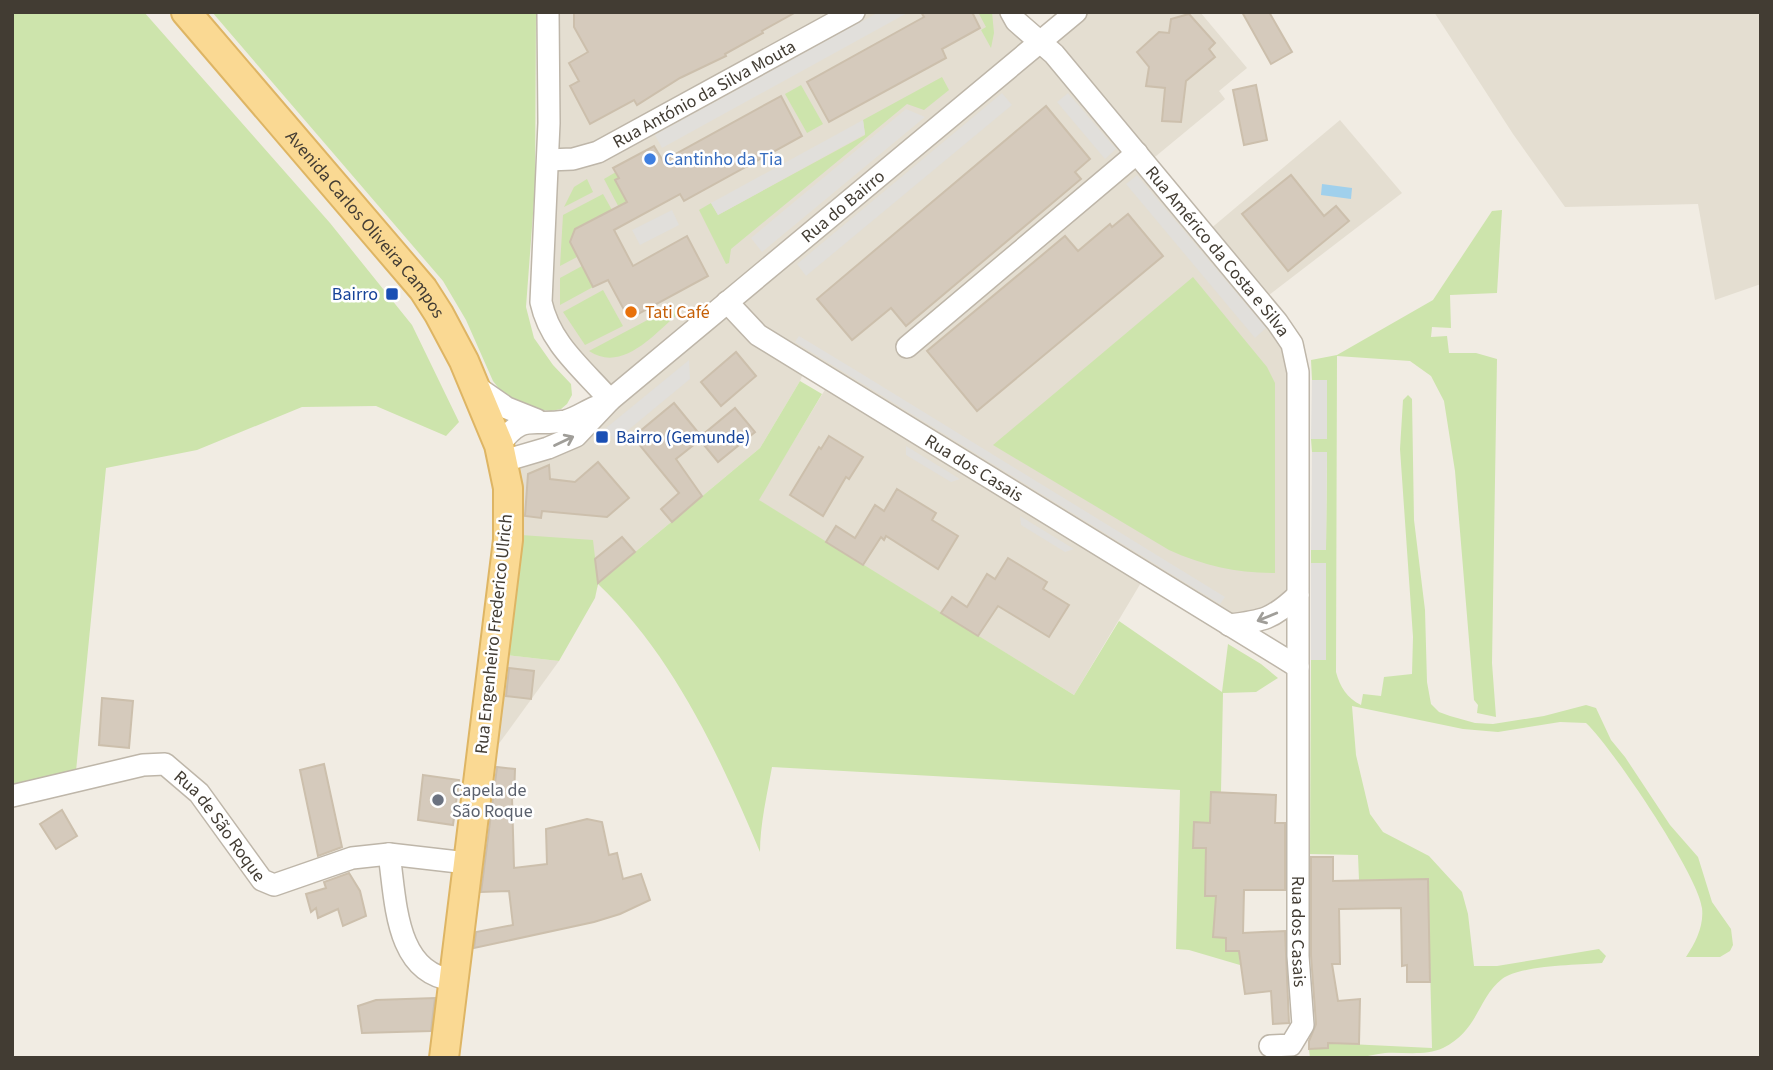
<svg xmlns="http://www.w3.org/2000/svg" width="1773" height="1070" viewBox="0 0 1773 1070" font-family="'Source Sans 3',sans-serif">
<rect width="100%" height="100%" fill="#f1ece3"/>
<g fill="#e4ded1">
<path d="M552 12H847L616 139 551 156Z"/>
<path d="M860 12H1008L1035 42 610 395 547 316 550 164H573Z"/>
<path d="M1080 12H1200L1247 68 1219 91 1225 99 1150 161 1045 42Z"/>
<path d="M1434 12H1761V284L1715 300 1698 204 1565 207 1513 134Z"/>
<path d="M1040 46 1290 344 1295 590 1280 608 1227 620 759 333 730 303Z"/>
<path d="M1340 120 1402 193 1265 298 1209 230Z"/>
<path d="M727 305 806 367 800 381 760 448 598 583 597 588 511 534 506 462 567 445Z"/>
<path d="M829 383 1145 576 1074 695 758 500Z"/>
<path d="M496 654 559 661 495 749Z"/>
</g>
<g fill="#cde4ac">
<path d="M16 12H144L330 223 412 325 459 422 446 436 376 406 302 407 197 450 106 468 75 781 12 796V15Z"/>
<path d="M212 12H536L535 187 526 307 534 338 553 365 571 384 572 395 567 404 561 409 551 411 536 409 514 400 500 390 493 381 466 320 443 281Z"/>
<path d="M978 12H992L994 33 991 48 981 30 986 27Z"/>
<path d="M942 77 949 90 924 110 907 104 731 249 729 263 726 264 699 210 711 203 718 215 865 135 863 120Z"/>
<path d="M801 85 823 124 807 133 785 94Z"/>
<path d="M616 172 619 178 615 180 631 209 625 219 604 179Z"/>
<path d="M587 179 593 192 564 207 574 187Z"/>
<path d="M603 194 612 210 575 229 570 242 577 257 560 266 563 215Z"/>
<path d="M1502 210 1497 293 1450 295 1451 328 1432 327 1431 337 1447 336 1449 353H1476L1497 359 1492 663 1496 717 1477 713 1478 705 1474 700 1455 471 1444 401 1431 376 1410 361 1337 356 1336 672C1340 687 1347 698 1361 705L1363 694 1381 696 1384 677 1412 674 1413 637 1400 449 1403 400 1408 395 1412 399 1414 520 1425 610 1427 682 1431 704 1439 712 1450 716 1475 723 1493 724 1544 716 1586 705 1596 708 1611 740 1625 757 1670 825 1698 857 1712 902 1731 929 1733 945 1730 951 1720 957H1686C1696 942 1704 926 1702 908 1699 876 1611 746 1586 723L1560 722 1498 732 1463 729 1352 706 1356 755 1370 814 1383 832 1429 856 1462 892 1468 914 1474 966H1497L1599 949 1606 956 1602 963C1578 965 1520 965 1502 979 1477 999 1479 1030 1443 1048 1426 1056 1404 1052 1385 1053 1376 1054 1367 1056 1359 1058 1344 1060 1326 1058 1310 1058L1309 1049 1328 1048V1043L1432 1048 1428 879 1359 880 1358 855 1310 854 1311 660H1325L1326 563H1311V550H1326L1327 453 1312 452 1311 439H1327V381L1312 380 1311 360 1337 355 1433 300 1492 211Z"/>
<path d="M582 266 593 287 560 305V278Z"/>
<path d="M1193 277 1267 367 1275 383V573C1237 573 1204 566 1169 550L993 445Z"/>
<path d="M603 290 623 326 585 345 563 312Z"/>
<path d="M672 307 677 315C653 335 622 373 589 351Z"/>
<path d="M800 381 822 394 759 500 1074 695 1119 621 1222 692 1228 644 1261 664 1278 678 1256 692 1223 693 1221 792H1211L1210 823H1194V847L1217 848 1205 859V895L1216 896 1213 937 1226 938V951H1239L1240 965 1189 950 1176 949 1180 790 772 767C767 795 760 824 760 852 720 757 674 656 598 584L595 598 559 661 506 655 521 535 593 540 598 583 760 448Z"/>
</g>
<g fill="#e1dfdb">
<path d="M879 12H909L662 148 655 135Z"/>
<path d="M1002 93 1012 105 806 276 797 264Z"/>
<path d="M1068 93 1116 149 1105 159 1057 102Z"/>
<path d="M906 109 925 117 762 252 751 238Z"/>
<path d="M863 120 865 134 718 215 711 203Z"/>
<path d="M1137 175 1266 328 1255 338 1126 184Z"/>
<path d="M672 210 679 225 640 245 632 230Z"/>
<path d="M799 336 857 371 1225 597 1220 604 795 342Z"/>
<path d="M689 360 690 379 615 441 606 428Z"/>
<path d="M1312 380H1327V439H1311Z"/>
<path d="M906 446 960 479 951 482 906 455Z"/>
<path d="M1312 452H1327L1326 550H1311Z"/>
<path d="M1020 516 1074 549 1065 552 1021 525Z"/>
<rect x="1311" y="563" width="15" height="97"/>
</g>
<path fill="#a0d0ec" d="M1322 184 1352 188 1351 199 1321 195Z"/>
<g fill="#d5cabc" stroke="#ccbfac" stroke-width="2">
<path d="M574 12H796L762 31 763 33 725 54 726 56 680 78 637 105 634 100 590 124 570 86 579 81 569 63 588 52 574 27Z"/>
<path d="M921 12H972L980 28 942 49 946 58 829 122 807 82 924 17Z"/>
<path d="M1242 12H1269L1292 52 1271 64Z"/>
<path d="M1189 14 1215 43 1209 49 1215 57 1186 81 1181 122 1162 121 1165 88 1146 86 1149 67 1137 52 1159 32 1169 33 1171 19Z"/>
<path d="M1256 85 1267 140 1244 145 1233 90Z"/>
<path d="M781 96 802 136 684 201 680 194 614 230 633 266 687 236 708 276 629 319 608 280 593 287 570 242 575 229 627 202 615 180 619 178 613 168 654 146 663 161Z"/>
<path d="M1046 106 1090 159 1075 172 1081 179 906 326 891 308 852 340 817 299Z"/>
<path d="M1291 175 1324 216 1336 206 1349 221 1288 271 1242 214Z"/>
<path d="M1128 214 1163 256 977 411 927 351 1065 236 1078 251 1110 224 1112 227Z"/>
<path d="M736 352 756 376 721 406 701 382Z"/>
<path d="M674 403 701 436 735 408 755 432 718 462 700 440 676 459 702 496 672 522 661 509 679 493 633 437Z"/>
<path d="M829 436 863 457 849 479 846 477 823 516 790 495 819 447 821 449Z"/>
<path d="M598 462 629 498 607 517 542 511 541 518 525 516 528 474 549 465 550 479 575 482Z"/>
<path d="M897 489 936 513 932 520 958 536 938 569 886 536 884 540 881 537 863 565 826 542 836 526 855 538 875 505 884 511Z"/>
<path d="M622 537 635 552 598 583 595 559Z"/>
<path d="M1008 558 1047 582 1043 589 1069 605 1049 637 998 606 978 636 941 613 952 597 967 607 987 574 995 579Z"/>
<path d="M509 668 534 671 531 699 506 696Z"/>
<path d="M102 698 133 701 129 748 99 745Z"/>
<path d="M324 764 342 847 318 856 300 770Z"/>
<path d="M497 767 515 769 514 798H512L514 868 547 864 546 829 587 819 602 822 609 855 617 853 623 879 641 874 650 900 620 914 594 922 474 948 476 932 513 925 509 891 481 892Z"/>
<path d="M423 775 459 780 453 825 418 820Z"/>
<path d="M1211 792 1276 795 1275 823H1285V890H1244L1243 933 1285 931 1289 1023 1273 1024 1271 991 1245 994 1239 951H1226V938L1213 937 1216 896H1205L1206 848H1193L1194 822 1210 823Z"/>
<path d="M62 810 77 836 56 849 40 824Z"/>
<path d="M1311 857H1333V881L1428 879 1430 982H1407V965L1402 966 1401 908 1339 909 1340 964H1332L1338 1001 1360 999 1359 1044 1328 1043V1048L1309 1049V1041L1316 1024 1311 956Z"/>
<path d="M349 873 360 891 366 916 343 926 338 909 318 918 316 908 311 912 306 894 326 888 324 882Z"/>
<path d="M435 998 431 1031 362 1033 358 1006 376 1000Z"/>
</g>
<g fill="none" stroke-linecap="round" stroke-linejoin="round">
<g stroke="#beb6a9" stroke-width="24">
<g id="minor">
<path d="M548 12 549 123 541 302C550 344 583 369 610 400"/>
<path id="s1" d="M1011 12 1016 21 1054 54 1277 322 1292 344 1298 372V956L1303 1025 1291 1045 1270 1046"/>
<path id="s2" d="M548 160 573 159 598 152 854 12"/>
<path id="s3" d="M727 302 758 335 1298 667"/>
<path d="M907 347 1137 153"/>
<path d="M474 385 507 408 537 420"/>
<path d="M499 445C524 412 530 427 565 421 575 419 586 411 596 407"/>
<path id="s4" d="M504 461 548 448 576 436 610 400 1076 12"/>
<path d="M1229 625C1263 621 1273 619 1298 595"/>
<path id="s5" d="M12 796 143 765 165 764 199 793 262 880 274 885 352 858 389 854 467 863"/>
<path d="M389 854C396 901 395 973 453 980"/>
</g>
</g>
<g stroke="#deb564" stroke-width="32">
<g id="major">
<path id="s6" d="M186 12 423 289 439 314 464 361 499 445 508 488V540L444 1058"/>
</g>
</g>
<use href="#minor" stroke="#fff" stroke-width="21"/>
<use href="#major" stroke="#fad993" stroke-width="28"/>
</g>
<defs><path id="oneway-shaft" d="M-6 0H5M1.5-3L5.5 0L1.5 3" fill="none" stroke-width="1.6" stroke-linecap="round" stroke-linejoin="round" transform="scale(1.75)"/></defs>
<g stroke="#a09e99">
<use href="#oneway-shaft" transform="translate(564 441) rotate(-25)"/>
<use href="#oneway-shaft" transform="translate(1267 617) rotate(158)"/>
</g>
<circle fill="#3f7fe0" stroke="#fff" stroke-width="2.5" cx="650" cy="159" r="7"/>
<g fill="#1a4fb4" stroke="#fff" stroke-width="2.5">
<rect x="385" y="287" width="14" height="14" rx="3.5"/>
<rect x="595" y="430" width="14" height="14" rx="3.5"/>
</g>
<circle fill="#e8710a" stroke="#fff" stroke-width="2.5" cx="631" cy="312" r="7"/>
<circle fill="#6b7280" stroke="#fff" stroke-width="2.5" cx="438" cy="800" r="7"/>
<g text-anchor="middle" dominant-baseline="central" stroke-width="5" stroke-linejoin="round" paint-order="stroke">
<g font-size="18" fill="#423c33" stroke="#fff">
<text stroke="none"><textPath href="#s2" startOffset="172">Rua António da Silva Mouta</textPath></text>
<text stroke="none"><textPath href="#s4" startOffset="429">Rua do Bairro</textPath></text>
<text stroke="none"><textPath href="#s6" startOffset="278">Avenida Carlos Oliveira Campos</textPath></text>
<text stroke="none"><textPath href="#s1" startOffset="317">Rua Américo da Costa e Silva</textPath></text>
<text stroke="none"><textPath href="#s3" startOffset="299">Rua dos Casais</textPath></text>
<text transform="translate(494 634) rotate(-84)">Rua Engenheiro Frederico Ulrich</text>
<text stroke="none"><textPath href="#s5" startOffset="240">Rua de São Roque</textPath></text>
<text stroke="none"><textPath href="#s1" startOffset="1024">Rua dos Casais</textPath></text>
</g>
<g font-size="18" fill="#366cbe" stroke="#fff" text-anchor="start">
<text x="664" y="159">Cantinho da Tia</text>
</g>
<g font-size="18" fill="#164399" stroke="#fff" text-anchor="end">
<text x="378" y="294">Bairro</text>
<text x="616" y="437" text-anchor="start">Bairro (Gemunde)</text>
</g>
<g font-size="18" fill="#c56008" stroke="#fff" text-anchor="start">
<text x="645" y="312">Tati Café</text>
</g>
<g font-size="18" fill="#5b616d" stroke="#fff" text-anchor="start">
<text x="452" y="790">Capela de<tspan x="452" dy="21">São Roque</tspan></text>
</g>
</g>
<rect width="1773" height="1070" fill="none" stroke="#423c33" stroke-width="28"/>
</svg>
